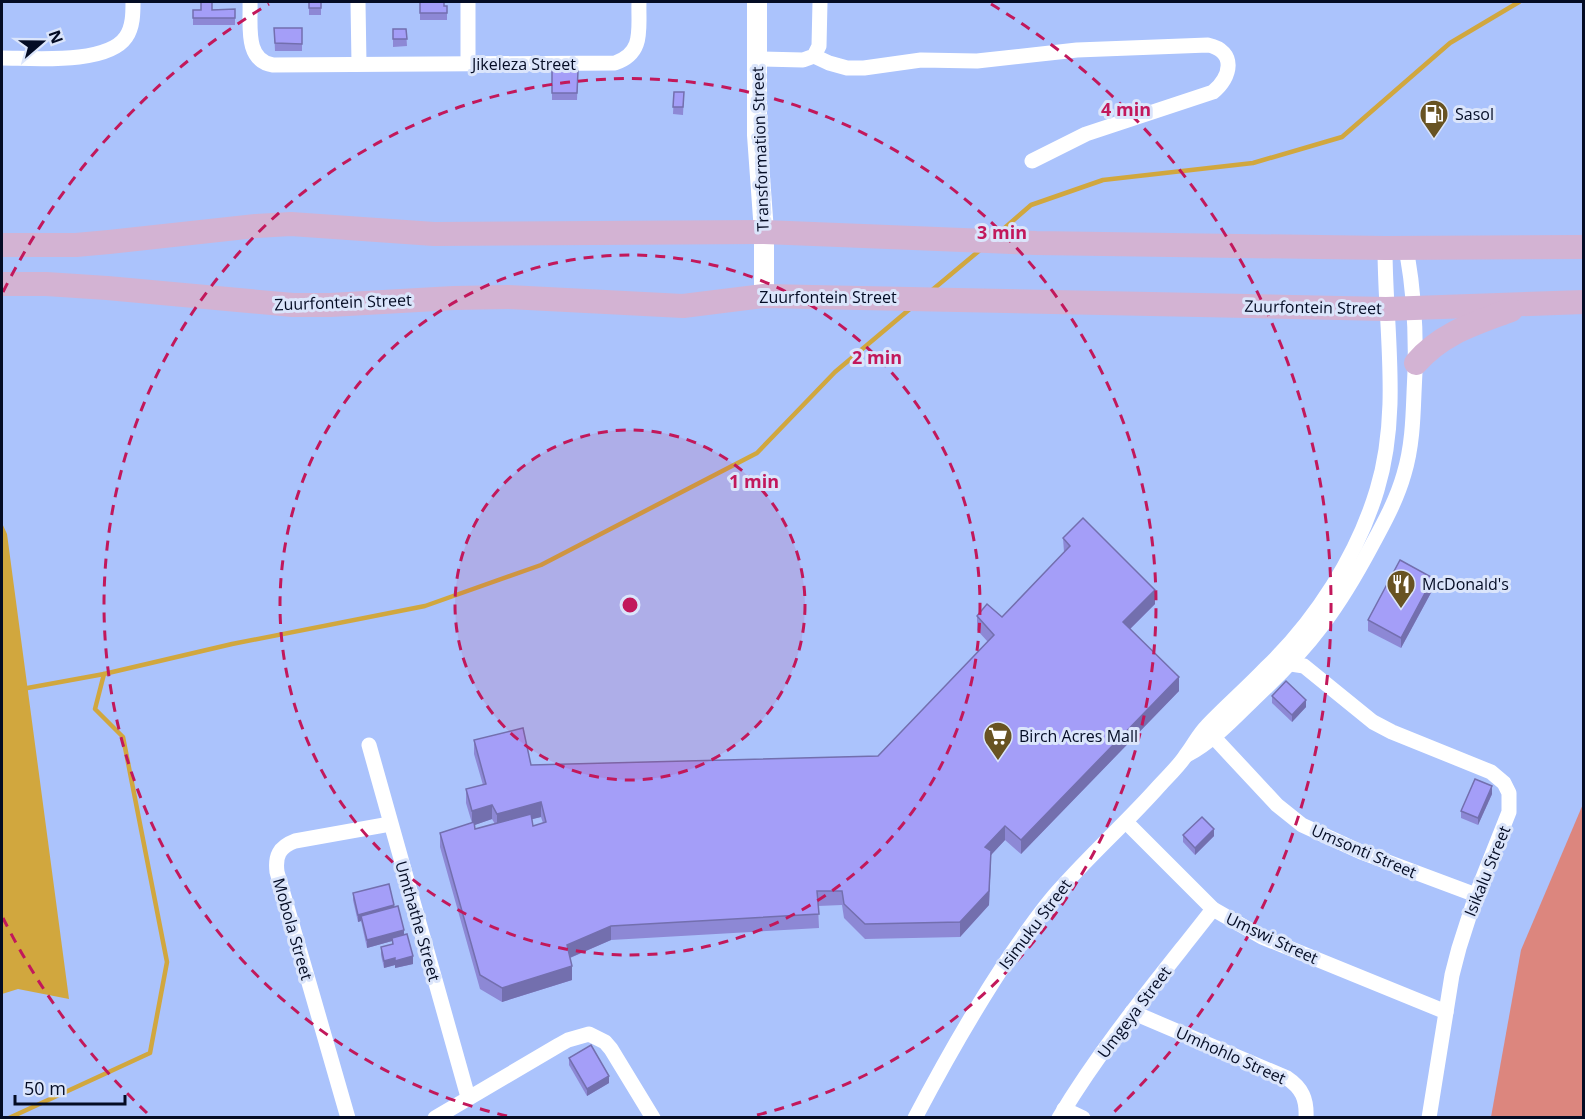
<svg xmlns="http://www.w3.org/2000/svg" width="1585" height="1119" viewBox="0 0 1585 1119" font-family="'Open Sans',sans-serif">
<rect width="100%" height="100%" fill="#abc3fc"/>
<path fill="#dc867e" d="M1583 804V1117H1491L1521 950Z"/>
<path fill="#d1a73e" d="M2 523 7 534 69 999 18 989 2 994Z"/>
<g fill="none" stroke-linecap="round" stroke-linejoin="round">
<g stroke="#d1a73e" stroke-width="4.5">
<path d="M1000 232 1031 205 1103 180 1253 163 1342 137 1450 43 1519 2"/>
<path d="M931 291 980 250"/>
<path d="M22 689 104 674"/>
<path d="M9 1118 150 1053 167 962 123 737 95 709 104 674 232 644 425 606 541 565 757 453 835 372 911 308"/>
</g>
<g stroke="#fff" stroke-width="15">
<path d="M250 2C251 23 244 61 273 65L615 63C645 53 638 28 639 2"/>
<path d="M358 2 359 64"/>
<path d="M468 2V63"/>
<path d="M814 56 829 63 847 68H864L921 60 977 61 1077 50 1208 45C1237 51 1231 78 1213 92L1086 134 1032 161"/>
<path d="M2 58C32 58 107 65 126 37 133 27 133 13 133 2"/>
<path d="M757 59 803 60 814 56 819 46 820 2"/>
<path d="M1280 654 1291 664 1304 666 1373 722 1392 732 1491 772 1504 783 1509 793V812L1476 895 1459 948 1452 975 1429 1118"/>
<path d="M1208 731 1277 805 1302 825 1361 852 1476 895"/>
<path d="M369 745 468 1097"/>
<path d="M1187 755C1215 740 1237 715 1260 693 1311 646 1339 607 1372 545 1384 523 1397 499 1404 474 1412 448 1413 420 1414 393 1417 344 1415 296 1406 248"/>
<path d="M1126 822 1213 909 1262 937 1446 1012"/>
<path d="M1132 1012 1287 1078C1302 1088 1307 1099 1306 1118"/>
<path d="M1064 1109 1083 1118"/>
<path d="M348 1118 277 872C275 856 279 847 295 841L390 824"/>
<path d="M435 1118 559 1045 568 1040 589 1034 605 1042 611 1049 653 1118"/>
<path d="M915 1118C945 1061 976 1006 1012 953 1028 930 1043 907 1062 887 1093 852 1128 821 1159 786 1168 776 1179 766 1186 755 1194 745 1198 735 1207 726 1226 706 1247 688 1266 668 1316 620 1357 556 1377 490 1401 411 1385 329 1385 248"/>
<path d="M1059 1118C1104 1043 1160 977 1213 909"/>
</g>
<path stroke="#fff" stroke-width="20" d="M757 2V135L764 232V296"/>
<g stroke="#d3b3d3" stroke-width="24">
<path d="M2 245H76L109 242 256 226 291 224 434 234 764 232 1036 243 1385 248 1584 247"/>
<path d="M2 284H46L107 288 293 305H330L454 298 508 297 683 306 764 296 1386 309 1584 302"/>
<path d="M1416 363C1442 333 1474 324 1511 310"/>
</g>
</g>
<g fill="#8d88d5" fill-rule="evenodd">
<rect x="309" y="2" width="12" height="13"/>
<path d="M420 2 444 6 447 13V20H420Z"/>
<path d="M235 9V25H193V10Z"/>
<path d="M274 28H302V51H275Z"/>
<path d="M393 29H406L407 46 393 47Z"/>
<path d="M552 67 569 71H578L577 100H552Z"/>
<path d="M674 92H684L683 115 673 114Z"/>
<path d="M1063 538 1155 604 1130 629 1179 691 1021 854 1005 840 991 855 989 905 960 937 865 939 844 918 842 905 818 906 819 928 611 940 570 958 572 980 502 1002 480 989 440 847V833L472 823 466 803V789L483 785 474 754V740L531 765 878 756 988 642 977 630V616L1002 617 1064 552ZM541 817 543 823 533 826 532 819ZM492 819 495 824 475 829 474 825Z"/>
<path d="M1433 589 1401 648 1368 631V620Z"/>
<path d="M1272 696 1306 707 1292 722 1272 703Z"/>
<path d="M1492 794 1478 825 1461 818V811Z"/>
<path d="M1183 835 1214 836 1195 855 1183 842Z"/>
<path d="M353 893 394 907 404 935 413 964 395 968V965L384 968 381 955V947L392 945V941L367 948 361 921 358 922 353 900Z"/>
<path d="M569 1058 609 1083 587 1096 569 1065Z"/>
</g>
<g fill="#736fae">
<path d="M1433 578V589L1401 648V638Z"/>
<path d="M1155 590V604L1123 636V622Z"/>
<path d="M1179 677V691L1021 854V840Z"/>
<path d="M1306 700V707L1292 722V715Z"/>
<path d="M1492 786V794L1478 825V818Z"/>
<path d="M541 802V817L497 828V814Z"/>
<path d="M492 805V819L472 826V811Z"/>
<path d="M1005 826V840L991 855 989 905 960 937V922L985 847Z"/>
<path d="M1214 829V836L1195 855V848Z"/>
<path d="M394 905V913L361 916V921L358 922V915Z"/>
<path d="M611 926V940L567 959V945Z"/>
<path d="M404 930V938H392V941L367 948V940Z"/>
<path d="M413 956V964L395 968V961Z"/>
<path d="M395 958V965L384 968V961Z"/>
<path d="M572 966V980L502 1002V988Z"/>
<path d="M609 1076V1083L587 1096V1089Z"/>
</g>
<g fill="#a49ef8" stroke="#736fae" stroke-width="1.5">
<path d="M201 2H212V10L235 9V18H193V10H201Z"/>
<rect x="309" y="2" width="12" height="6"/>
<path d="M420 2H444V6H447V13H420Z"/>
<path d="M274 28H302V44L275 43Z"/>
<path d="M393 29H406L407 39H393Z"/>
<path d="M552 67H569V71H578L577 93H552Z"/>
<path d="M674 92H684L683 107H673Z"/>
<path d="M1083 518 1155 590 1123 622 1179 677 1021 840 1005 826 985 847 991 851 989 891 960 922 865 924 844 904 842 891H817L819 914 611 926 567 945 572 966 502 988 480 975 440 833 474 822 475 829 531 814 533 826 546 822 541 802 497 814 492 805 472 811 466 789 486 784 474 740 523 728 531 765 878 756 994 635 977 616 987 604 1002 617 1070 546 1063 538Z"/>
<path d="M1400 560 1433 578 1401 638 1368 620Z"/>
<path d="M1286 681 1306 700 1292 715 1272 696Z"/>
<path d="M1475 779 1492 786 1478 818 1461 811Z"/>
<path d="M1202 817 1214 829 1195 848 1183 835Z"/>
<path d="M389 884 394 905 358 915 353 893Z"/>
<path d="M398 906 404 930 367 940 361 916Z"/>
<path d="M407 934 413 956 395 961V958L384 961 381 947 393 944 392 938Z"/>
<path d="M591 1045 609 1076 587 1089 569 1058Z"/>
</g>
<circle cx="630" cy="605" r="175" fill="#c2185b" fill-opacity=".12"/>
<g fill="none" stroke="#c2185b" stroke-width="3" stroke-dasharray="10 8">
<circle cx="630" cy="605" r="175"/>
<circle cx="630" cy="605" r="350"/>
<path d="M507 1116A526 526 0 1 1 753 1116"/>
<path d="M147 1113A701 701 0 0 1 3 918M3 292A701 701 0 0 1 269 4M991 4A701 701 0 0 1 1113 1113"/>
</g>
<defs>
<g id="fuel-pin" transform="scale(1.5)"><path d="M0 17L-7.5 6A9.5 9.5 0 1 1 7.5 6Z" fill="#685322" stroke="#dbe5fb"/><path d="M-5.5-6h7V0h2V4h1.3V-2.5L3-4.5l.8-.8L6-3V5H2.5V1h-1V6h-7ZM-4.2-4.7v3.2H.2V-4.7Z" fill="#fff"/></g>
<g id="restaurant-pin" transform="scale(1.5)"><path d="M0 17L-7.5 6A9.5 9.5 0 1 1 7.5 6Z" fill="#685322" stroke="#dbe5fb"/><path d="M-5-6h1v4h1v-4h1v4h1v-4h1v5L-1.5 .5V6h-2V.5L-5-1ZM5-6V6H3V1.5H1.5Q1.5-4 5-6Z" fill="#fff"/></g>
<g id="supermarket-pin" transform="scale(1.5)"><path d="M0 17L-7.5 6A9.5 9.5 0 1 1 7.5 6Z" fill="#685322" stroke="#dbe5fb"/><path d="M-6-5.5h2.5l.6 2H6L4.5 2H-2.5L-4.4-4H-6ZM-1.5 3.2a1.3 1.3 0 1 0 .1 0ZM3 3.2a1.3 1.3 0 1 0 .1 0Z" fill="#fff"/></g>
</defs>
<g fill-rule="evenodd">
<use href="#fuel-pin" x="1434" y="114"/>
<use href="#restaurant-pin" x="1401" y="584"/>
<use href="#supermarket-pin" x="998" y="736"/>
</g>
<g text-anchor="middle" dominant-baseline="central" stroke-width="6" stroke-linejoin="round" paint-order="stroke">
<g font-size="16" fill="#040c24" stroke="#dbe5fb">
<text x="524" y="64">Jikeleza Street</text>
<text transform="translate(760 149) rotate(-92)">Transformation Street</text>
<text x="828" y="297">Zuurfontein Street</text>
<text transform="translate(343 302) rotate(-2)">Zuurfontein Street</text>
<text transform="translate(1313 307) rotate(1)">Zuurfontein Street</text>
<text transform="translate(1364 851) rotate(23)">Umsonti Street</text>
<text transform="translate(1487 871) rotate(-68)">Isikalu Street</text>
<text transform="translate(418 921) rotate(74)">Umthathe Street</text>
<text transform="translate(1035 924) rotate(-53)">Isimuku Street</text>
<text transform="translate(293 929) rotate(74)">Mobola Street</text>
<text transform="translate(1272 938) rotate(25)">Umswi Street</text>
<text transform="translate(1134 1012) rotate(-53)">Umgeya Street</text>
<text transform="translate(1231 1055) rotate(24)">Umhohlo Street</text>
</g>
<g font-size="16" fill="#040c24" stroke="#dbe5fb" text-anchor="start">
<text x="1455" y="114">Sasol</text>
<text x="1422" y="584">McDonald's</text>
<text x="1019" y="736">Birch Acres Mall</text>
</g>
</g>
<circle cx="630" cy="605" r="9" fill="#c2185b" stroke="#dbe5fb" stroke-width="3"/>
<g font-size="18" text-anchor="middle" font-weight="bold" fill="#c2185b" stroke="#dbe5fb" stroke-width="6" stroke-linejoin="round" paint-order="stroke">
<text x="1126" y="116">4 min</text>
<text x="1002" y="239">3 min</text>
<text x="877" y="364">2 min</text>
<text x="754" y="488">1 min</text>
</g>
<rect width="1585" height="1119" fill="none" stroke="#040c24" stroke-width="6"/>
<g transform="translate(42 42) rotate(70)" stroke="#dbe5fb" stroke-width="4.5" paint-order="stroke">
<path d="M0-4.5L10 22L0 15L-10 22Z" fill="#040c24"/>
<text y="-9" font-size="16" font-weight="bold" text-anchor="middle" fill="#040c24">N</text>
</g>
<path d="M15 1095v9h110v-9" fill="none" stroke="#040c24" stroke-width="3"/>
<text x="24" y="1095" font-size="18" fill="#040c24" stroke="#dbe5fb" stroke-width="4.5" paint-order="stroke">50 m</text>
</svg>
